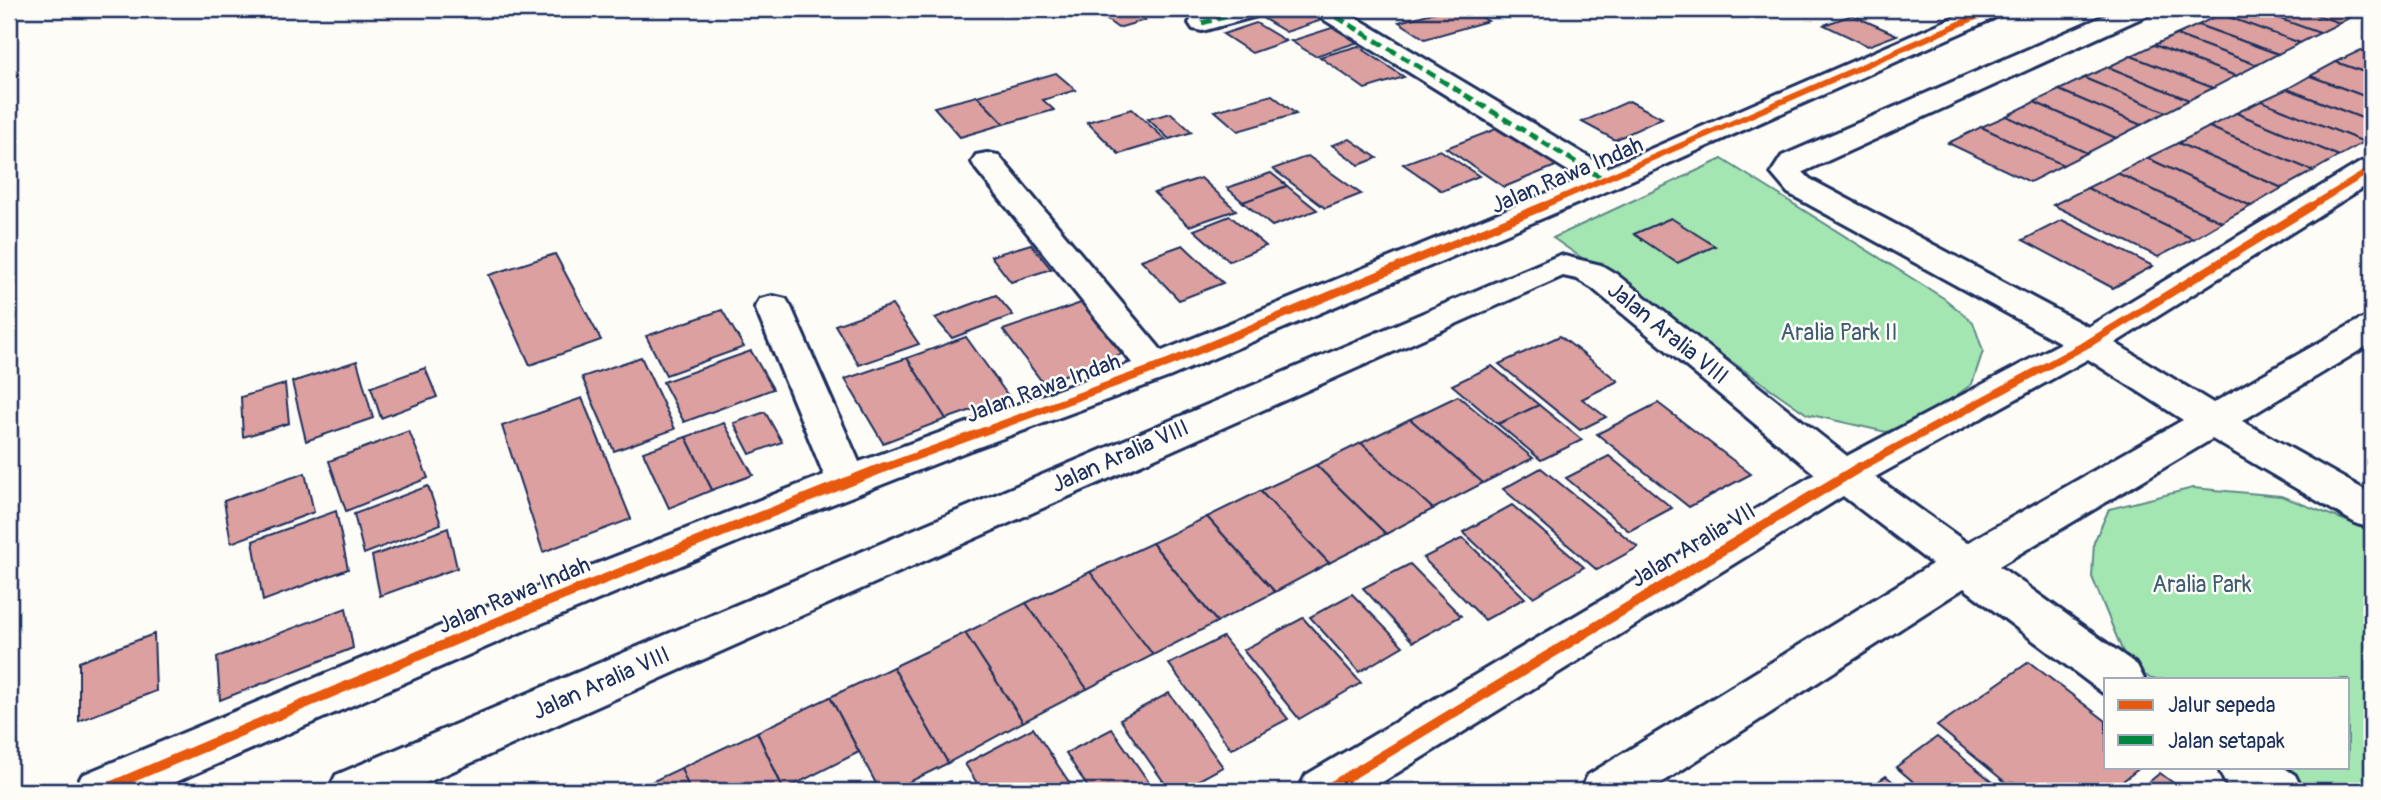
<svg xmlns="http://www.w3.org/2000/svg" width="2381" height="800" viewBox="0 0 2381 800" font-family="Pangolin,sans-serif">
<rect width="100%" height="100%" fill="#fdfcf7"/>
<filter id="ink" filterUnits="userSpaceOnUse"><feTurbulence type="fractalNoise" baseFrequency=".0143" numOctaves="2"/><feDisplacementMap in="SourceGraphic" scale="14" xChannelSelector="R" yChannelSelector="G"/><feConvolveMatrix kernelMatrix="1 2 1 2 8 2 1 2 1" color-interpolation-filters="sRGB"/></filter>
<g filter="url(#ink)">
<g fill="#a3e6b1" stroke="#5f8a88" stroke-width="2">
<path d="M1722 159 1945 299 1973 322 1983 351 1972 384 1926 418 1886 432 1807 414 1553 238Z"/>
<path d="M2193 488 2281 496 2357 525 2372 533V791H2314L2278 767H2348V679H2151L2127 662 2092 577 2094 542 2109 509Z"/>
</g>
<g fill="#dba09f" stroke="#1b2f5e" stroke-width="2">
<path d="M1092 9H1131L1145 20 1118 28Z"/>
<path d="M1266 9H1303L1322 20 1286 32 1254 13Z"/>
<path d="M1447 9H1467L1488 21 1425 39 1399 22Z"/>
<path d="M2231 9H2253L2320 33 2300 43 2220 14Z"/>
<path d="M2253 9H2300L2340 23 2320 33Z"/>
<path d="M2300 9H2346L2358 13 2340 23Z"/>
<path d="M2220 14 2300 43 2278 54 2198 25Z"/>
<path d="M1852 15 1897 35 1868 46 1824 25Z"/>
<path d="M1256 23 1286 41 1252 53 1223 34Z"/>
<path d="M2198 25 2278 54 2257 65 2176 35Z"/>
<path d="M1338 26 1362 41 1315 56 1291 41Z"/>
<path d="M2176 35 2257 65 2236 76 2154 45Z"/>
<path d="M2154 45 2236 76 2213 88 2131 56Z"/>
<path d="M1358 46 1404 77 1365 89 1320 57Z"/>
<path d="M2361 50 2372 54V75L2336 62Z"/>
<path d="M2131 56 2213 88 2189 100 2108 67Z"/>
<path d="M2336 62 2372 75V99L2310 76Z"/>
<path d="M2108 67 2189 100 2166 112 2084 78Z"/>
<path d="M1056 73 1076 90 1043 100 1054 110 1004 124 977 96Z"/>
<path d="M2310 76 2372 99V122L2287 89Z"/>
<path d="M2084 78 2166 112 2141 125 2059 90Z"/>
<path d="M2287 89 2372 122V137L2364 142 2261 101Z"/>
<path d="M2059 90 2141 125 2116 138 2034 102Z"/>
<path d="M1272 95 1296 114 1238 131 1215 111Z"/>
<path d="M977 96 1004 124 960 137 934 107Z"/>
<path d="M1629 101 1662 118 1615 140 1582 122Z"/>
<path d="M2261 101 2364 142 2339 156 2236 113Z"/>
<path d="M2034 102 2116 138 2087 153 2006 116Z"/>
<path d="M1132 109 1166 140 1119 154 1087 122Z"/>
<path d="M1171 113 1192 132 1169 139 1148 119Z"/>
<path d="M2236 113 2339 156 2313 171 2209 127Z"/>
<path d="M2006 116 2087 153 2063 165 1981 127Z"/>
<path d="M1504 126 1563 163 1504 187 1446 148Z"/>
<path d="M1981 127 2063 165 2030 182 1948 143Z"/>
<path d="M2209 127 2313 171 2282 188 2178 143Z"/>
<path d="M1350 139 1377 158 1359 165 1332 145Z"/>
<path d="M2178 143 2282 188 2251 206 2147 158Z"/>
<path d="M1440 150 1479 176 1442 191 1403 164Z"/>
<path d="M1308 156 1361 194 1325 208 1273 169Z"/>
<path d="M2147 158 2251 206 2222 222 2117 173Z"/>
<path d="M1271 173 1287 186 1243 202 1227 188Z"/>
<path d="M2117 173 2222 222 2193 239 2087 188Z"/>
<path d="M1201 178 1236 210 1189 226 1154 193Z"/>
<path d="M1287 186 1317 210 1272 226 1243 202Z"/>
<path d="M2087 188 2193 239 2158 257 2053 205Z"/>
<path d="M1230 216 1266 246 1229 261 1194 230Z"/>
<path d="M1671 218 1715 246 1677 263 1634 234Z"/>
<path d="M2062 220 2153 266 2113 288 2023 240Z"/>
<path d="M1031 244 1051 269 1011 282 991 256Z"/>
<path d="M1183 245 1223 283 1179 300 1141 260Z"/>
<path d="M555 254 601 340 530 365 489 275Z"/>
<path d="M996 295 1013 315 952 338 935 318Z"/>
<path d="M1084 302 1127 352 1043 383 1003 330Z"/>
<path d="M892 305 919 344 859 365 835 325Z"/>
<path d="M722 310 744 347 666 375 646 336Z"/>
<path d="M1560 336 1618 381 1582 399 1606 417 1580 430 1499 364Z"/>
<path d="M966 337 1009 397 946 419 907 358Z"/>
<path d="M751 351 773 389 684 422 663 382Z"/>
<path d="M641 357 675 429 614 451 582 377Z"/>
<path d="M907 358 946 419 883 443 845 379Z"/>
<path d="M357 361 373 418 306 441 292 382Z"/>
<path d="M1492 366 1539 405 1498 424 1452 385Z"/>
<path d="M425 368 437 397 381 418 371 387Z"/>
<path d="M285 384 289 423 243 437 241 397Z"/>
<path d="M1458 396 1533 458 1483 483 1410 419Z"/>
<path d="M582 398 631 519 543 552 502 426Z"/>
<path d="M1658 403 1751 474 1689 507 1597 434Z"/>
<path d="M1539 405 1582 440 1541 460 1498 424Z"/>
<path d="M765 412 782 442 750 454 734 423Z"/>
<path d="M1410 419 1483 483 1433 509 1361 443Z"/>
<path d="M724 423 753 475 712 490 686 437Z"/>
<path d="M409 431 428 478 346 511 329 461Z"/>
<path d="M686 437 712 490 669 508 643 452Z"/>
<path d="M1361 443 1433 509 1386 534 1316 465Z"/>
<path d="M1609 456 1672 508 1629 531 1566 478Z"/>
<path d="M1316 465 1386 534 1329 563 1260 491Z"/>
<path d="M1541 468 1638 547 1597 570 1503 489Z"/>
<path d="M305 473 314 512 231 543 224 501Z"/>
<path d="M428 486 441 524 364 554 354 514Z"/>
<path d="M1260 491 1329 563 1275 592 1207 517Z"/>
<path d="M1512 505 1584 567 1533 597 1463 532Z"/>
<path d="M336 511 348 569 263 601 253 541Z"/>
<path d="M1207 517 1275 592 1217 622 1152 543Z"/>
<path d="M448 528 457 568 380 596 372 556Z"/>
<path d="M1463 538 1525 598 1485 620 1423 558Z"/>
<path d="M1152 543 1217 622 1153 655 1090 572Z"/>
<path d="M1410 564 1461 616 1413 642 1363 588Z"/>
<path d="M1090 572 1153 655 1087 689 1026 603Z"/>
<path d="M1352 594 1403 646 1359 672 1310 617Z"/>
<path d="M1026 603 1087 689 1023 722 965 633Z"/>
<path d="M346 608 353 648 220 700 217 657Z"/>
<path d="M1303 618 1361 683 1299 719 1243 650Z"/>
<path d="M965 633 1023 722 948 763 893 667Z"/>
<path d="M154 634 156 691 79 721V662Z"/>
<path d="M1223 637 1288 719 1231 749 1169 664Z"/>
<path d="M2029 662 2106 721V767H2141L2110 791H2016L1937 726Z"/>
<path d="M893 667 948 763 891 791H880L830 697Z"/>
<path d="M1169 693 1223 767 1179 791H1170L1120 719Z"/>
<path d="M830 697 859 752 784 790 757 732Z"/>
<path d="M1033 728 1075 791H982L965 764Z"/>
<path d="M1112 729 1155 791H1090L1066 753Z"/>
<path d="M757 732 784 791H690L681 768Z"/>
<path d="M1937 737 2004 791H1924L1896 767Z"/>
<path d="M681 768 690 791H632Z"/>
<path d="M2160 773 2184 791H2138Z"/>
<path d="M1886 776 1904 791H1865Z"/>
<path d="M950 781 956 791H930Z"/>
</g>
<g fill="none" stroke-linecap="round" stroke-linejoin="round">
<g stroke="#1b2f5e" stroke-width="6">
<g id="minor">
<path d="M1226 9H1268L1264 14 1202 31 1193 29 1189 23 1193 17Z"/>
<path d="M1311 9H1342L1607 168 1973 9H2007L2003 14 1616 187 1169 377 965 452 766 530 523 631 155 791H74L82 775 491 605 824 475 755 307 760 299 773 296 786 299 791 307 859 462 1132 363 976 169 972 162 976 155 987 153 998 155 1162 351 1581 179 1315 14Z"/>
<path d="M2120 9H2154L2150 14 1803 172 1810 179 2088 327 2361 162 2372 160V182L2115 343 2213 403 2359 320 2372 317V343L2242 421 2372 494V528L2357 524 2212 439 1999 566 2137 665 2144 679H2106V694L2103 693 1964 588 1649 791H1580L1588 775 1932 564 1843 496 1368 791H1298L1306 775 1815 474 1592 288 1577 279 1563 276 408 791H328L336 775 1560 255 1601 265 1616 274 1847 456 2061 343 1788 193 1771 173 1782 156ZM2088 359 2183 420 1967 543 1875 477Z"/>
<path d="M2218 767H2283L2295 775 2303 791H2237L2225 783Z"/>
</g>
</g>
<use href="#minor" fill="#fdfcf7" fill-rule="evenodd"/>
<g stroke="#00873e" stroke-width="5" stroke-dasharray="10 5" stroke-linecap="butt">
<path d="M1324 9 1605 180"/>
<path d="M1202 23 1255 9"/>
</g>
<g stroke="#fdfcf7" stroke-width="10">
<g id="cycleway-far2">
<path d="M1540 207 1994 9"/>
<path d="M2310 207 2372 169"/>
</g>
</g>
<g stroke="#fdfcf7" stroke-width="12">
<g id="cycleway-far1">
<path d="M881 469 1156 368 1544 206"/>
<path d="M1857 469 2089 343 2312 206"/>
</g>
</g>
<g stroke="#fdfcf7" stroke-width="15">
<g id="cycleway">
<path d="M100 791 507 618 885 467"/>
<path d="M1324 791 1860 467"/>
</g>
</g>
<use href="#cycleway-far2" stroke="#e8590c" stroke-width="6"/>
<use href="#cycleway-far1" stroke="#e8590c" stroke-width="8"/>
<use href="#cycleway" stroke="#e8590c" stroke-width="10"/>
</g>
</g>
<g text-anchor="middle" dominant-baseline="central" stroke-width="5" stroke-linejoin="round" paint-order="stroke">
<g font-size="23" fill="#1b2f5e" stroke="#fdfcf7">
<text transform="translate(1567 175) rotate(-23)">Jalan Rawa Indah</text>
<text transform="translate(1668 333) rotate(39)">Jalan Aralia VIII</text>
<text transform="translate(1043 388) rotate(-20)">Jalan Rawa Indah</text>
<text transform="translate(1120 456) rotate(-24)">Jalan Aralia VIII</text>
<text transform="translate(1693 545) rotate(-31)">Jalan Aralia VII</text>
<text transform="translate(514 595) rotate(-23)">Jalan Rawa Indah</text>
<text transform="translate(601 683) rotate(-24)">Jalan Aralia VIII</text>
</g>
<g font-size="23" fill="#3d5d73" stroke="#fdfcf7">
<text x="1839" y="332">Aralia Park II</text>
<text x="2202" y="584">Aralia Park</text>
</g>
</g>
<rect width="2381" height="800" fill="none" stroke="#fdfcf7" stroke-width="35"/>
<rect x="18" y="18" width="2346" height="765" fill="none" stroke="#1b2f5e" stroke-width="2.5" filter="url(#ink)"/>
<rect x="2104" y="678" width="245" height="91" fill="#fdfcf7" stroke="#a3aaba" stroke-width="2"/>
<rect x="2118" y="700" width="35" height="10" fill="#e8590c" stroke="#a3aaba" stroke-width="2"/>
<text x="2168" y="712" font-size="21" fill="#1b2f5e">Jalur sepeda</text>
<rect x="2118" y="735" width="35" height="10" fill="#00873e" stroke="#a3aaba" stroke-width="2"/>
<text x="2168" y="748" font-size="21" fill="#1b2f5e">Jalan setapak</text>
</svg>
